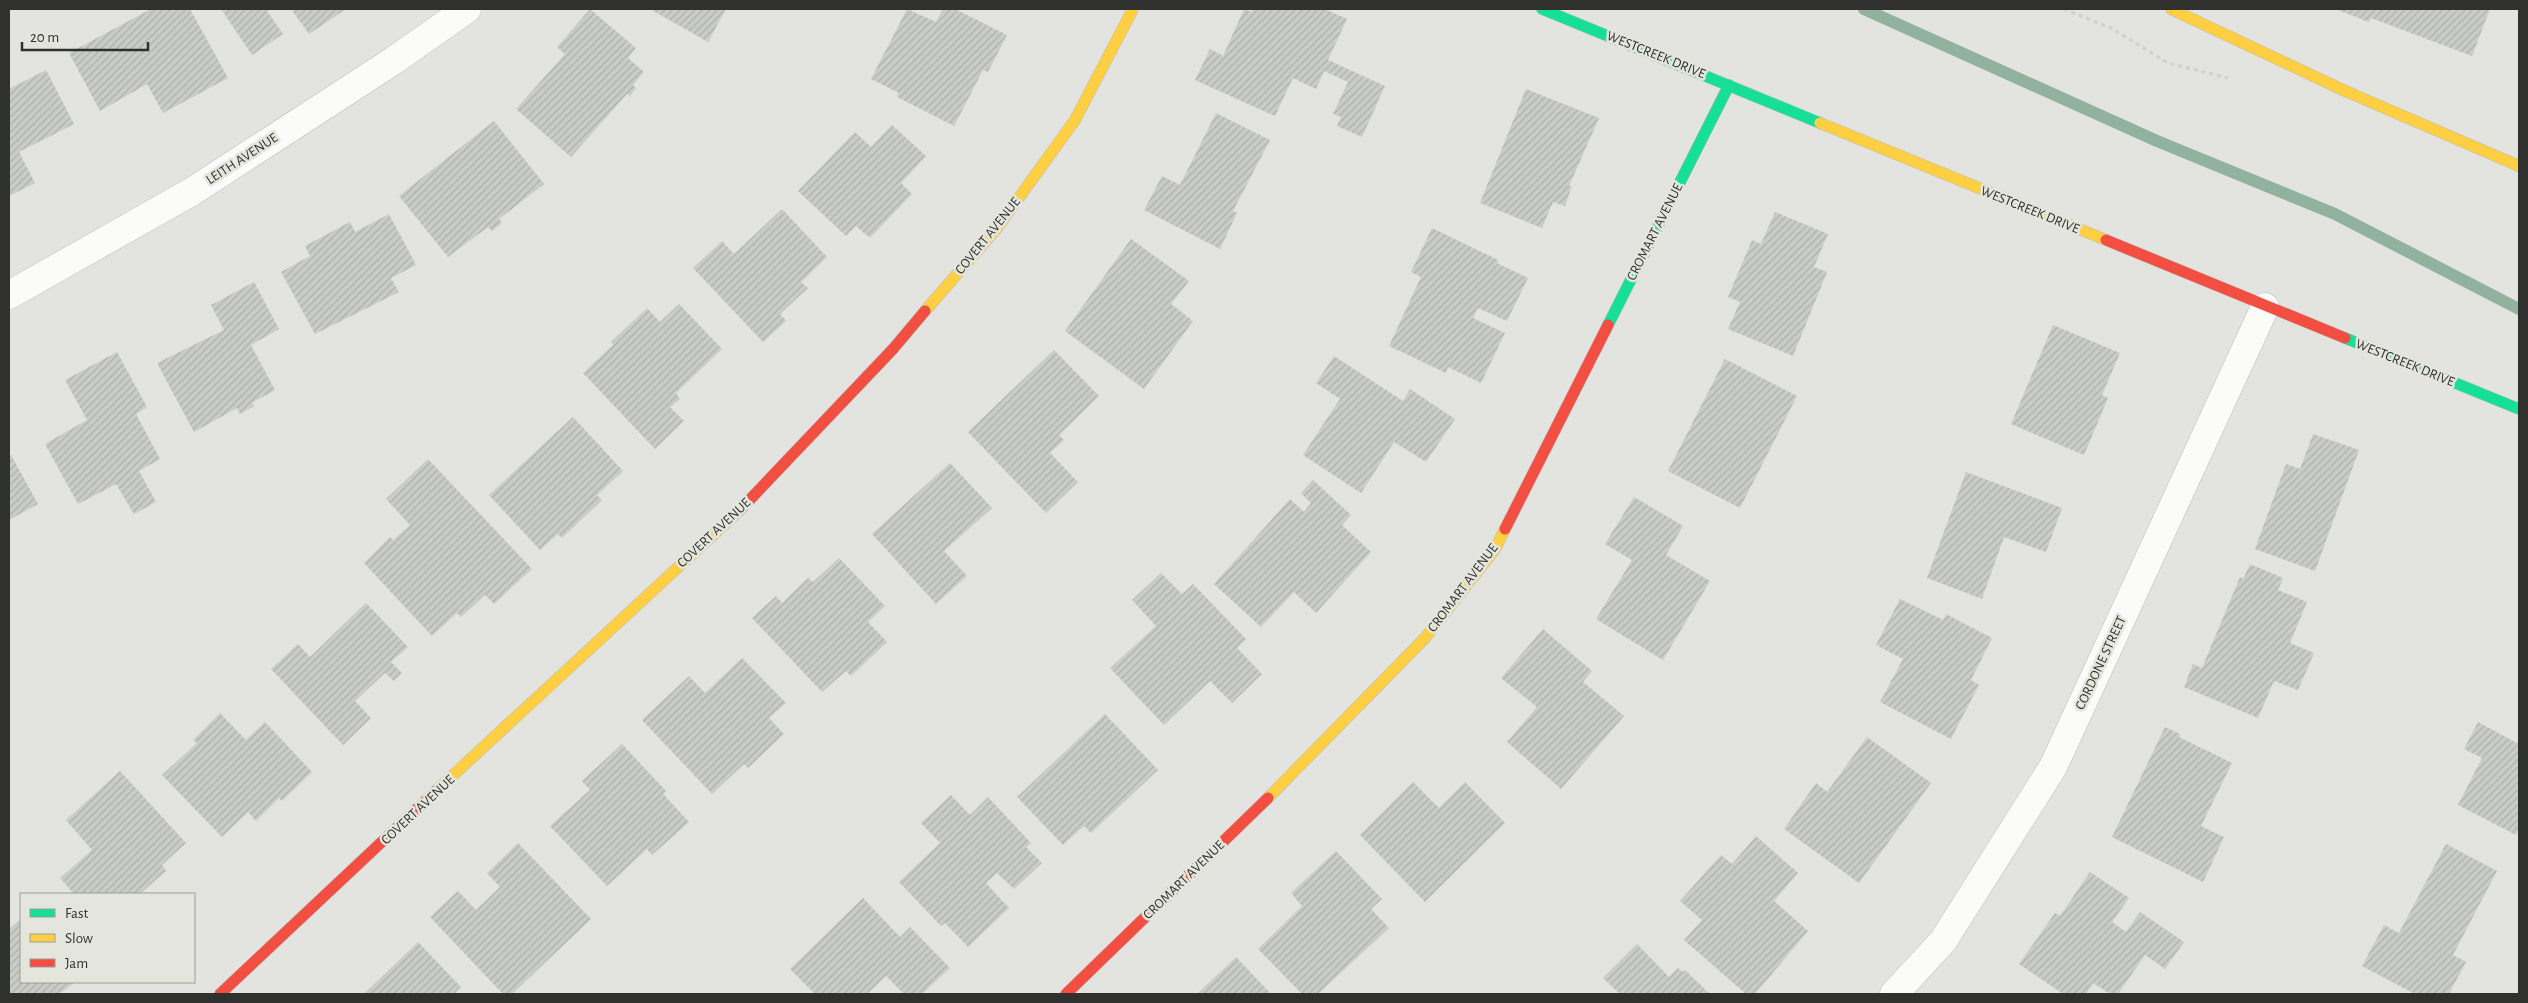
<svg xmlns="http://www.w3.org/2000/svg" width="2528" height="1003" viewBox="0 0 2528 1003" font-family="'Alegreya Sans',sans-serif">
<defs>
<pattern id="building-hatch" width="6" height="6" patternUnits="userSpaceOnUse" patternTransform="scale(1.25)"><rect width="6" height="6" fill="#caccc8"/><path d="M-1 1l2-2M0 6l6-6M5 7l2-2" fill="none" stroke="#aeb0ac"/></pattern>
</defs>
<rect width="100%" height="100%" fill="#e3e4e0"/>
<g fill="none" stroke-linecap="round" stroke-linejoin="round">
<path stroke="#90b29e" stroke-width="12" d="M1864 9 2157 141 2335 214 2519 309"/>
</g>
<g fill="url(#building-hatch)">
<path d="M151 9H190L228 78 163 113 147 84 100 111 69 53Z"/>
<path d="M221 9H271L267 11 283 34 252 55Z"/>
<path d="M291 9H346L309 34Z"/>
<path d="M590 9 636 48 628 58 644 72 633 85 636 88 630 96 627 94 571 157 516 109 565 54 557 47Z"/>
<path d="M650 9H726L708 42Z"/>
<path d="M907 9 936 22 943 9H955L1007 35 988 72 983 70 954 126 897 97 899 93 871 79Z"/>
<path d="M1244 9 1251 12 1253 9H1325L1347 19 1328 60 1385 86 1362 137 1337 126 1341 117 1333 114 1348 82 1324 71 1316 89 1293 78 1275 116 1195 80 1210 49 1223 56Z"/>
<path d="M2335 9H2490L2472 56 2371 18 2369 22Z"/>
<path d="M46 70 74 124 19 152 35 183 9 196V89Z"/>
<path d="M1526 89 1599 118 1569 186H1572L1565 206 1553 202 1542 228 1480 203Z"/>
<path d="M1216 113 1270 140 1233 211 1237 213 1220 249 1144 210 1162 176 1180 185Z"/>
<path d="M494 121 544 184 499 219 502 223 492 231 488 227 448 257 399 196Z"/>
<path d="M892 125 926 156 901 183 912 194 870 238 856 226 846 236 798 191 855 132 871 147Z"/>
<path d="M782 209 827 257 801 282 808 288 780 314 786 321 763 342 693 268 722 241 734 254Z"/>
<path d="M1775 212 1828 234 1814 267 1827 272 1793 356 1728 329 1740 302 1728 297 1752 240 1761 244Z"/>
<path d="M389 214 416 265 391 278 399 292 315 334 281 272 310 256 305 246 350 222 355 232Z"/>
<path d="M1432 228 1498 260 1497 263 1528 278 1507 321 1478 308 1473 318 1505 333 1481 383 1448 367 1446 373 1389 346 1421 277 1411 272Z"/>
<path d="M1131 239 1189 281 1171 304 1193 321 1144 389 1065 331Z"/>
<path d="M254 282 279 329 251 345 275 390 252 403 254 406 240 414 237 408 194 432 157 363 224 330 211 305Z"/>
<path d="M679 304 722 349 676 393 680 399 670 407 684 421 655 449 583 373 613 345 611 342 647 308 660 322Z"/>
<path d="M2053 325 2120 353 2102 395 2108 398 2084 455 2011 424Z"/>
<path d="M1054 350 1099 396 1059 435 1064 440 1050 453 1078 482 1046 513 968 432Z"/>
<path d="M117 352 147 407 136 414 160 459 139 471 156 502 134 514 116 484 78 504 45 444 87 420 65 380Z"/>
<path d="M1334 356 1403 401 1410 389 1455 419 1426 462 1394 442 1361 493 1303 455 1340 399 1316 383Z"/>
<path d="M1725 359 1797 396 1740 508 1668 471Z"/>
<path d="M573 417 623 471 597 495 602 500 562 538 558 534 540 550 489 495Z"/>
<path d="M2313 434 2359 450 2315 571 2255 549 2286 464 2300 469Z"/>
<path d="M11 455 38 504 9 520V456Z"/>
<path d="M428 459 532 569 494 604 485 595 461 617 457 613 432 636 364 563 390 537 393 540 410 525 386 499Z"/>
<path d="M950 463 992 508 944 551 967 576 936 604 872 534Z"/>
<path d="M1966 472 2062 508 2046 552 2004 537 1982 599 1927 578Z"/>
<path d="M1313 480 1351 515 1342 525 1371 552 1316 613 1294 592 1261 627 1214 584 1290 499 1304 512 1311 503 1301 493Z"/>
<path d="M1634 497 1683 526 1666 555 1710 581 1663 660 1596 619 1632 560 1605 544Z"/>
<path d="M839 558 885 606 868 622 887 642 851 676 846 671 822 692 752 618 776 596 782 603 808 578 813 582Z"/>
<path d="M2250 564 2283 578 2278 590 2307 602 2290 643 2314 653 2298 690 2274 681 2258 718 2184 687 2193 664 2202 668 2240 577 2243 579Z"/>
<path d="M1161 573 1182 594 1193 584 1246 639 1237 648 1262 674 1232 703 1210 681 1164 725 1110 668 1156 626 1132 600Z"/>
<path d="M1900 599 1943 620 1946 614 1992 638 1971 680 1979 685 1951 739 1880 702 1903 659 1876 645Z"/>
<path d="M366 603 408 647 391 662 402 673 394 681 385 673 355 701 371 718 343 745 271 669 298 644 310 657Z"/>
<path d="M1543 629 1592 671 1583 682 1624 716 1561 789 1507 742 1537 707 1501 678Z"/>
<path d="M742 658 786 703 769 718 784 734 748 768 744 764 712 794 642 720 689 676 705 693Z"/>
<path d="M220 713 246 740 265 722 312 772 282 801 279 798 256 821 248 812 222 837 162 775 197 743 193 740Z"/>
<path d="M1105 714 1158 770 1091 833 1084 826 1063 845 1017 797Z"/>
<path d="M2478 722 2517 743 2519 740V829L2516 835 2458 805 2482 758 2464 749Z"/>
<path d="M2165 727 2180 734 2179 737 2232 763 2201 826 2224 837 2203 882 2112 837Z"/>
<path d="M1867 737 1931 783 1859 883 1784 829 1816 783 1827 792Z"/>
<path d="M622 744 666 791 663 794 689 822 652 855 647 849 607 886 550 826 590 790 582 781Z"/>
<path d="M120 771 186 843 162 865 166 871 140 894H74L60 878 92 850 66 820Z"/>
<path d="M1413 782 1439 808 1465 782 1505 823 1425 902 1360 835Z"/>
<path d="M951 795 970 815 988 797 1031 843 1026 847 1042 863 1014 889 997 873 986 883 1009 908 968 947 945 923 941 926 899 882 940 843 921 823Z"/>
<path d="M1756 836 1798 873 1774 901 1808 931 1755 994H1746L1684 940 1702 920 1680 901 1721 855 1732 864Z"/>
<path d="M518 843 591 919 512 994H503L430 917 458 891 476 910 500 887 487 873Z"/>
<path d="M2446 844 2497 871 2453 955 2466 962 2449 994H2415L2362 966 2384 925 2399 933Z"/>
<path d="M1336 851 1382 899 1371 909 1389 928 1318 994H1302L1258 949 1302 906 1291 893Z"/>
<path d="M2090 872 2129 898 2112 922 2126 932 2140 912 2184 942 2165 969 2145 955 2118 994H2110L2093 983 2086 994H2063L2019 964 2055 913 2060 916Z"/>
<path d="M863 898 900 937 910 927 950 968 922 994H904L886 976 867 994H815L790 969Z"/>
<path d="M21 919V982H75L59 994H9V929Z"/>
<path d="M418 942 461 987 454 994H364Z"/>
<path d="M1637 944 1669 977 1678 968 1683 972 1685 970 1710 994H1620L1603 978Z"/>
<path d="M1236 957 1271 994H1197Z"/>
</g>
<g fill="none" stroke-linecap="round" stroke-linejoin="round">
<g stroke="#bcbdba" stroke-width="29">
<g id="street">
<path d="M9 295 193 191 393 61 467 9"/>
<path d="M1894 994 1943 941 2053 767 2265 307"/>
</g>
</g>
<g stroke="#bcbdba" stroke-width="12">
<g id="fast">
<path d="M1542 9 1820 123"/>
<path d="M1608 325 1729 85"/>
<path d="M2345 338 2519 409"/>
</g>
</g>
<g stroke="#bcbdba" stroke-width="12">
<g id="slow">
<path d="M2171 9 2343 90 2519 166"/>
<path d="M1820 123 2106 240"/>
<path d="M925 311 997 228 1075 120 1133 9"/>
<path d="M437 790 740 510"/>
<path d="M1268 798 1425 638 1495 549 1505 529"/>
</g>
</g>
<g stroke="#bcbdba" stroke-width="12">
<g id="jam">
<path d="M2106 240 2345 338"/>
<path d="M740 510 893 349 925 311"/>
<path d="M1505 529 1608 325"/>
<path d="M220 994 437 790"/>
<path d="M1066 994 1268 798"/>
</g>
</g>
<path stroke="#cfd0cf" stroke-width="3" stroke-dasharray="4 4" stroke-linecap="butt" d="M2064 9 2111 28 2168 63 2228 78"/>
<use href="#street" stroke="#fbfbfa" stroke-width="28"/>
<use href="#fast" stroke="#16e098" stroke-width="11"/>
<use href="#slow" stroke="#ffcf43" stroke-width="11"/>
<use href="#jam" stroke="#f24e42" stroke-width="11"/>
</g>
<g text-anchor="middle" dominant-baseline="central" stroke-width="5" stroke-linejoin="round" paint-order="stroke">
<g font-size="14" fill="#30302e" stroke="#e4e6de">
<text transform="translate(1656 55) rotate(22)">WESTCREEK DRIVE</text>
<text transform="translate(242 159) rotate(-33)">LEITH AVENUE</text>
<text transform="translate(2030 210) rotate(22)">WESTCREEK DRIVE</text>
<text transform="translate(1655 232) rotate(-63)">CROMART AVENUE</text>
<text transform="translate(988 236) rotate(-51)">COVERT AVENUE</text>
<text transform="translate(2405 363) rotate(22)">WESTCREEK DRIVE</text>
<text transform="translate(714 533) rotate(-43)">COVERT AVENUE</text>
<text transform="translate(1463 588) rotate(-53)">CROMART AVENUE</text>
<text transform="translate(2101 663) rotate(-65)">CORDONE STREET</text>
<text transform="translate(418 810) rotate(-43)">COVERT AVENUE</text>
<text transform="translate(1184 880) rotate(-44)">CROMART AVENUE</text>
</g>
</g>
<rect width="2528" height="1003" fill="none" stroke="#30302e" stroke-width="20"/>
<rect x="20" y="893" width="175" height="90" fill="#e4e6de" stroke="#9c9d98"/>
<rect x="30" y="909" width="25" height="8" fill="#16e098" stroke="#9c9d98"/>
<text x="65" y="918" font-size="15" fill="#30302e">Fast</text>
<rect x="30" y="934" width="25" height="8" fill="#ffcf43" stroke="#9c9d98"/>
<text x="65" y="943" font-size="15" fill="#30302e">Slow</text>
<rect x="30" y="959" width="25" height="8" fill="#f24e42" stroke="#9c9d98"/>
<text x="65" y="968" font-size="15" fill="#30302e">Jam</text>
<path d="M22 42v8h126v-8" fill="none" stroke="#30302e" stroke-width="2.5"/>
<text x="30" y="42" font-size="15" fill="#30302e" stroke="#e4e6de" stroke-width="4" paint-order="stroke">20 m</text>
</svg>
